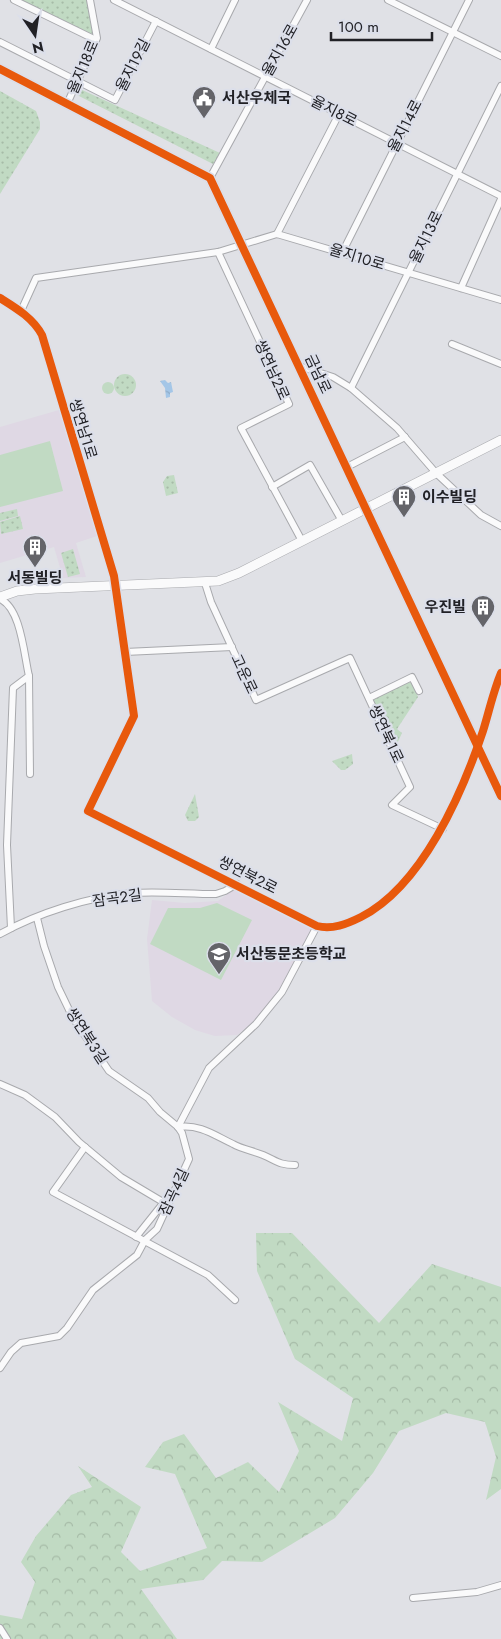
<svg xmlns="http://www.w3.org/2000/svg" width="501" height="1639" viewBox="0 0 501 1639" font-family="Jost,'Noto Sans KR',sans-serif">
<defs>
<pattern id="green-dots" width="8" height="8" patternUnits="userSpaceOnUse" patternTransform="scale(1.25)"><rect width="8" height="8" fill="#c1dac3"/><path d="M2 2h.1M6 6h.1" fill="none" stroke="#a6bba7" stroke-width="1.8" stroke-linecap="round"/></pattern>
<pattern id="forest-crowns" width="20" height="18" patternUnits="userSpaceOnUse" patternTransform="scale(1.25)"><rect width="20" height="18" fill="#c1dac3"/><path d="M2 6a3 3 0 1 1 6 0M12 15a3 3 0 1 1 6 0" fill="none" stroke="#a6bba7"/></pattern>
<pattern id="water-waves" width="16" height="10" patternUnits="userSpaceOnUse" patternTransform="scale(1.25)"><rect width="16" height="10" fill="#a4c6e7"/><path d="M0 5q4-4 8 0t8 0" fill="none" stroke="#8daac6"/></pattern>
</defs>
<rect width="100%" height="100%" fill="#e0e1e6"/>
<g fill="#dfd8e4">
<path d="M59 410 97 536 76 543 86 577 63 578 54 547 0 563V427Z"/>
<path d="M238 886 313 928 281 989 255 1022 237 1035 215 1036 195 1030 172 1017 152 1001 147 939 152 900 185 903 218 901Z"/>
</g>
<g fill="url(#green-dots)">
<path d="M21 0H88L94 35Z"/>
<path d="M80 89 220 153 213 164 77 95Z"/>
<path d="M0 91 36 111 40 122V129L0 194Z"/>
<circle cx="125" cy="385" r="11"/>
<path d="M174 475 178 493 166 496 163 482 167 476Z"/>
<path d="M17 509 18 516 0 521V513Z"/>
<path d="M20 516 23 529 1 534 0 522Z"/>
<path d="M73 549 80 574 68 577 61 553Z"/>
<path d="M408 682 413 683 418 697 397 729 402 733 395 748 373 702 375 697Z"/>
<path d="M352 754 353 764 345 770H341L332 761Z"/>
<path d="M195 794 199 817 195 821H188L185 815Z"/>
</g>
<path fill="url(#forest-crowns)" d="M256 1233H292L379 1323 432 1264 501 1287V1489L486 1500 496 1457 485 1422 446 1413 399 1431 373 1473 335 1518 262 1562 222 1561 203 1580 141 1589 177 1639H0V1615L22 1619 35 1582 21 1562 36 1536 71 1495 92 1487 78 1466 141 1507 121 1552 140 1571 207 1548 175 1474 145 1467 163 1442 184 1434 216 1478 248 1462 279 1492 299 1451 278 1402 342 1441 353 1398 295 1359 257 1271Z"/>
<g fill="#c1dac3">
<circle cx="108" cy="388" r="6"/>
<path d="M50 441 63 491 0 507V455Z"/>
<path d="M217 903 252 920 221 980 150 944 168 908H200Z"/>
</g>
<path fill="url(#water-waves)" d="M165 380 168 383 171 382 173 392 170 393V397L166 398 165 388 160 381Z"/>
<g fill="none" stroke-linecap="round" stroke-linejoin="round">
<g stroke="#a8a9ad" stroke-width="8">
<g id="street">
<path d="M14 0 96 40"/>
<path d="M114 0 501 196"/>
<path d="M388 0 501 56"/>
<path d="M0 42 115 100 156 21"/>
<path d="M211 49 235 0"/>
<path d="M67 104 97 38 90 0"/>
<path d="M210 178 307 0"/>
<path d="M277 234 339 114"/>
<path d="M218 252 289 404 241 428 302 541"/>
<path d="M342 253 469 0"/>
<path d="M461 288 501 199"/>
<path d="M0 298C16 308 33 318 42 335L114 576 134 716 88 811 317 926C332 930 347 924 361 917 422 886 462 794 483 731 489 712 493 692 501 673"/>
<path d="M21 311 36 278 218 252 277 234 501 300"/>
<path d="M452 344 501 364"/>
<path d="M299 366 333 377 351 388 397 428 436 473 481 515 501 526"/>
<path d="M351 388 501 86"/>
<path d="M347 467 405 437"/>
<path d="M272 487 310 465 342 521"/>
<path d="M205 583 211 602 256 700 350 658 410 787 392 805 443 829"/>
<path d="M0 599C21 608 24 655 29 676L13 688 7 845 11 928"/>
<path d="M125 652 232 647"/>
<path d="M29 676 30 774"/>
<path d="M369 698 412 677 419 691"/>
<path d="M0 934C38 913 88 897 132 893 159 891 188 894 216 894L225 891 237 884"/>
<path d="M0 1084 25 1095 55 1117 79 1142 121 1177 168 1205"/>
<path d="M178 1127 209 1068 256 1024 282 992 317 926"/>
<path d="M178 1127C200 1124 214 1135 233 1144 242 1149 253 1151 263 1155 277 1161 279 1165 295 1165"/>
<path d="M85 1147 53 1192 208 1275 235 1300"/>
<path d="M136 1237 164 1202"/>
<path d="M0 1368 11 1352 21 1343 59 1336 67 1328 93 1290 137 1255 145 1240 157 1229 189 1159 182 1133 178 1127 160 1112 148 1098 109 1071 73 1018 58 987 44 946 37 918"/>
<path d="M413 1598 477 1592 501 1585"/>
<path d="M0 1628 7 1639"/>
</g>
</g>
<g stroke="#a8a9ad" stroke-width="10">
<g id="secondary">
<path d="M0 69 210 178 501 796"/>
<path d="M0 597 17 591 35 589 218 581 239 573 501 440"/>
</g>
</g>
<use href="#street" stroke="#fafafb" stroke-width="6"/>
<use href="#secondary" stroke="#fafafb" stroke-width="9"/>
<g stroke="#dcdfea" stroke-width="11">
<g id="cycleway">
<path d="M0 69 210 178 501 796"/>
<path d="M0 298C16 308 33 318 42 335L114 576 134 716 88 811 317 926C332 930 347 924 361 917 422 886 462 794 483 731 489 712 493 692 501 673"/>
</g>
</g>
<use href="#cycleway" stroke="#e8590c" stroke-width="8"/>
</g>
<defs>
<g id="civic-pin" transform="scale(1.25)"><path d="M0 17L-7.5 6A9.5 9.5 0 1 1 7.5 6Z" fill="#646469" stroke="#dcdfea"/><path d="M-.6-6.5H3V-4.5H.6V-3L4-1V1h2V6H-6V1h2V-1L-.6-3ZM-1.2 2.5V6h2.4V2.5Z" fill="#fff"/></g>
<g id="building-pin" transform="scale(1.25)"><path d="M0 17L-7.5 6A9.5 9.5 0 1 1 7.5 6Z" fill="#646469" stroke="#dcdfea"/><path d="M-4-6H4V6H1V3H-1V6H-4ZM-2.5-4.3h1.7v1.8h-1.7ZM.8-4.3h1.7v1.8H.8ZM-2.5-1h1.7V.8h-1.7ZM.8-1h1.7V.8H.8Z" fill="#fff"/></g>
<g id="school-pin" transform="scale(1.25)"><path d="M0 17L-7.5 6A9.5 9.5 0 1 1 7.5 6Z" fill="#646469" stroke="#dcdfea"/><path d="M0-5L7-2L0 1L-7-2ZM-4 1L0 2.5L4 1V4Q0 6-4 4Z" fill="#fff"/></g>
</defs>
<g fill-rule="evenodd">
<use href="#civic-pin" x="204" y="98"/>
<use href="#building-pin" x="404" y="497"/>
<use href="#building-pin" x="35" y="547"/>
<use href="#building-pin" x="483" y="607"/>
<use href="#school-pin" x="219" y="954"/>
</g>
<g text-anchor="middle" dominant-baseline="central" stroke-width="4.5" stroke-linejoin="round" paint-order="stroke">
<g font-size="15" fill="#212126" stroke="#dcdfea">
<text transform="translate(280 50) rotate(-61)">율지16로</text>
<text transform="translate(133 65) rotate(-63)">율지19길</text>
<text transform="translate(83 67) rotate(-67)">율지18로</text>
<text transform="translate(334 111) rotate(27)">율지8로</text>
<text transform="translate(405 126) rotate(-63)">율지14로</text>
<text transform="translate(426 237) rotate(-64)">율지13로</text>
<text transform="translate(357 257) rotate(17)">율지10로</text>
<text transform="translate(272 370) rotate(66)">쌍연남2로</text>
<text transform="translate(318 374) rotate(65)">금남로</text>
<text transform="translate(83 429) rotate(73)">쌍연남1로</text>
<text transform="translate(244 674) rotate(65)">고운로</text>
<text transform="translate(386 734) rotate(65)">쌍연북1로</text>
<text transform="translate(248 875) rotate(27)">쌍연북2로</text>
<text transform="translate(117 898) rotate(-8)">잠곡2길</text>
<text transform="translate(87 1036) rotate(57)">쌍연북3길</text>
<text transform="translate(174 1192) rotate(-65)">잠곡4길</text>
</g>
<g font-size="15" font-weight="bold" fill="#212126" stroke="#dcdfea" text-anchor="start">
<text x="222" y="98">서산우체국</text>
<text x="422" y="497">이수빌딩</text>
<text x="35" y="578" text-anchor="middle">서동빌딩</text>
<text x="466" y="607" text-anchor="end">우진빌</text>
<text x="236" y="954">서산동문초등학교</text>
</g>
</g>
<g transform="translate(35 35) rotate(167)" stroke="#dcdfea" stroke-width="4" paint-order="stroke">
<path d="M0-4L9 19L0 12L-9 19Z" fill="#212126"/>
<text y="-8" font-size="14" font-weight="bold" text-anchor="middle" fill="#212126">N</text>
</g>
<path d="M331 32v8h101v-8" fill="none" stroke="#212126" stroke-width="2.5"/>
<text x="338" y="32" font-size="15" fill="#212126" stroke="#dcdfea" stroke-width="4" paint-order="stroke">100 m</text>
</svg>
